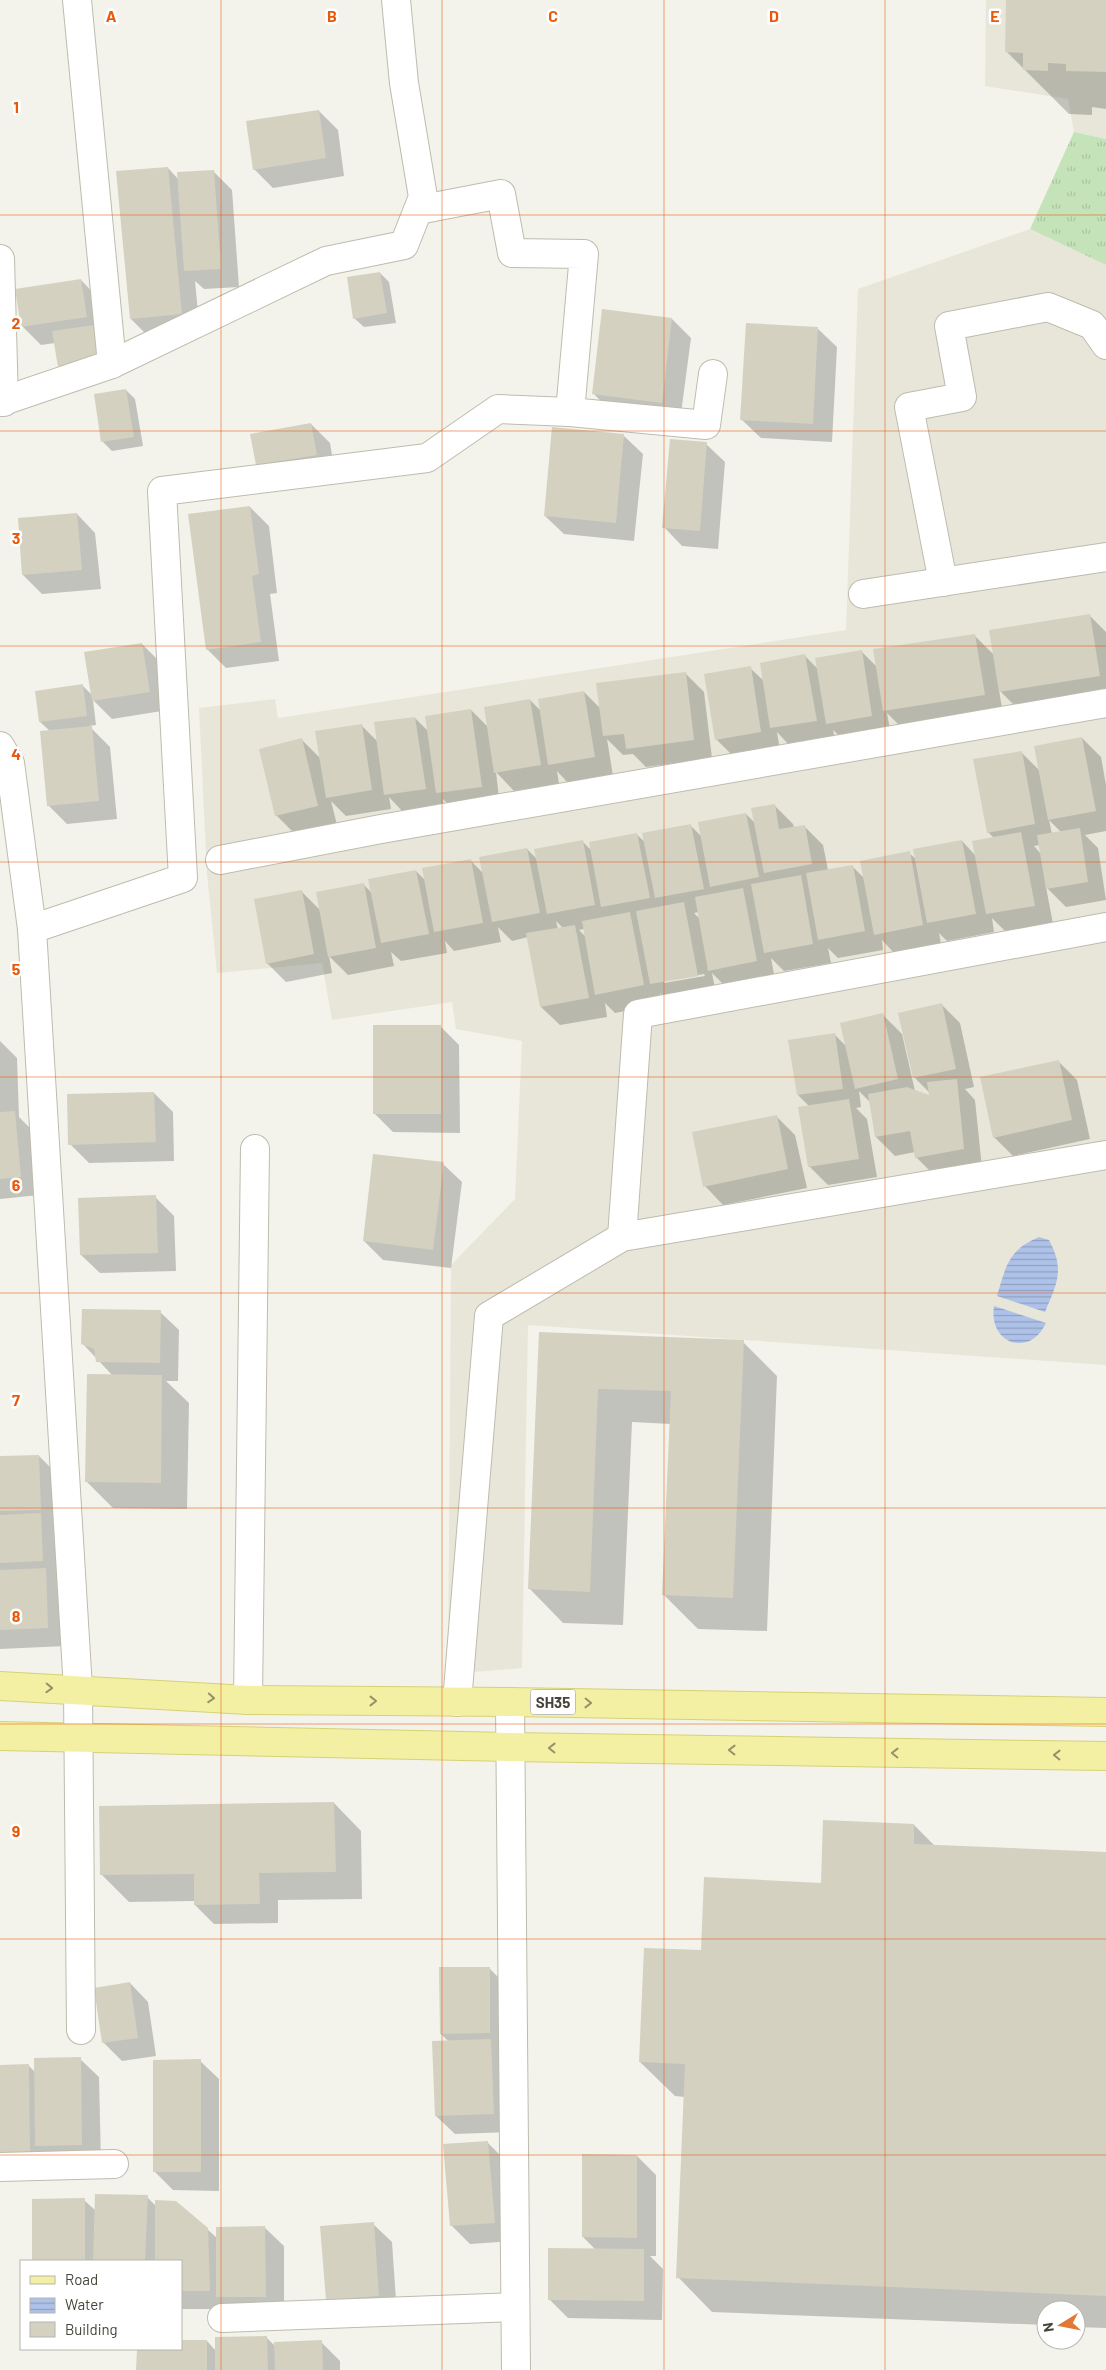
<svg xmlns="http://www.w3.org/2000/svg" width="1106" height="2370" viewBox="0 0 1106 2370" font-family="Barlow,sans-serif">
<defs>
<pattern id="grass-tufts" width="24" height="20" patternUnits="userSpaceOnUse" patternTransform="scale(1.25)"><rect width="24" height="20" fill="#c5e3b8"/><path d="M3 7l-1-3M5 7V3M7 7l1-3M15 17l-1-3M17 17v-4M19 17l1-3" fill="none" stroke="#abc49f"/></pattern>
<pattern id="water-rules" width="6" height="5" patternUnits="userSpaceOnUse" patternTransform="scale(1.25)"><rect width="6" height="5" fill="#aec2e9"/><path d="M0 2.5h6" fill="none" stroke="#8f9fbe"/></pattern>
</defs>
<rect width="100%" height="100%" fill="#f3f3eb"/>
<g fill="#e7e6d9">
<path d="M986 0H1106V139L1074 132 1068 99 985 86Z"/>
<path d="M1030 229 1106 265V1365L528 1325 522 1668 448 1674 451 1265 515 1199 522 1041 456 1029 452 1002 332 1020 322 963 217 973 207 874 199 708 275 699 278 718 846 630 858 289Z"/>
</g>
<path fill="url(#grass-tufts)" d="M1074 132 1106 139V265L1030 229Z"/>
<g fill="url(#water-rules)">
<path d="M1039 1237 1049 1240C1065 1270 1057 1283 1045 1312L997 1296C1006 1266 1008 1250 1039 1237Z"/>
<path d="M994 1306 1046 1323C1030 1358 988 1344 994 1306Z"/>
</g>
<g fill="#0003" fill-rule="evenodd">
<path d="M1008 0H1106V109L1092 107V115L1069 114 1006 51Z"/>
<path d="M319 111 338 130 344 176 273 188 254 169Z"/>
<path d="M168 168 179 180 213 171 232 190 239 287 204 289 195 281 200 333 150 338 131 319Z"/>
<path d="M380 273 389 282 396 323 364 327 354 318Z"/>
<path d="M81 280 99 299 105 336 68 376 59 366 55 343 41 345 22 326Z"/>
<path d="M672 319 691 338 680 421 612 413 594 394Z"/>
<path d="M747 324 818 329 837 347 832 442 761 438 742 420Z"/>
<path d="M126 390 135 399 143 446 112 451 103 442Z"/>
<path d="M311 424 330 443 335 473 276 484 257 465Z"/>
<path d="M624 436 643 454 634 541 564 534 545 516Z"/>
<path d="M706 444 725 462 718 549 682 546 664 527Z"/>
<path d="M250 507 269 526 277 593 270 594 279 661 226 668 207 649Z"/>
<path d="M77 514 95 533 101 589 42 594 23 575Z"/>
<path d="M1089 615 1106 632V697L1019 710 999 690 1003 714 903 729 887 713 891 735 846 742 833 730 835 739 790 746 777 732 780 751 735 758 716 739 750 668 764 681 805 656 818 669 861 651 878 668 974 635 994 655Z"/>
<path d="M142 644 161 663 168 710 112 719 93 700 96 725 89 726 110 747 117 819 67 824 48 805 50 731 40 722 83 686 92 695Z"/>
<path d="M685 673 704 692 712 758 646 767 633 754 623 755 607 739 613 776 568 783 557 771 559 784 514 791 496 772 500 806 456 812 443 799 444 807 404 813 389 797 391 809 346 816 331 801 337 825 295 834 276 815 302 740 321 759 361 725 378 742 415 718 428 731 471 710 488 727 530 700 542 712 584 692 601 709Z"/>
<path d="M1082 738 1101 757 1106 785V831L1085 835 1098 848 1106 900 1066 907 1046 887 1053 924 1006 932 992 918 994 932 947 941 939 933 941 944 894 953 882 940 883 950 838 958 828 948 831 963 784 971 771 958 775 980 728 989 712 973 716 994 670 1003 660 993 662 1004 615 1013 605 1003 607 1017 560 1025 541 1007 528 937 512 941 498 927 501 942 454 951 445 941 447 953 401 961 391 952 394 966 348 975 329 956 332 973 286 982 267 963 301 891 320 910 363 884 372 893 416 871 426 881 470 860 483 873 527 849 538 860 582 841 591 850 636 834 646 843 690 825 702 837 746 814 756 824 774 805 793 824 794 828 804 826 823 845 828 870 852 866 865 879 909 853 917 860 962 841 976 856 994 838 988 832 1021 752 1040 771ZM1049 820 1061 832 1052 834ZM1040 845 1041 854 1034 846ZM699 912 700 919 694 913ZM556 921 563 928 558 929ZM584 929 586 937 579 930ZM704 974 705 976 664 983V981Z"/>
<path d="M941 1004 960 1023 974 1087 965 1089 975 1100 982 1168 935 1176 916 1157 915 1152 895 1156 876 1137 870 1102 859 1091 861 1107 856 1108 867 1119 877 1177 828 1185 809 1166 810 1107 798 1095 834 1034 846 1046 883 1015 902 1034 915 1091 930 1097V1093L915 1078Z"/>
<path d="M440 1026 459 1045 460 1133 393 1132 375 1114Z"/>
<path d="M0 1041 17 1058 19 1117 33 1131 39 1195 0 1199Z"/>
<path d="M1058 1061 1077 1080 1090 1139 1013 1156 994 1137Z"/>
<path d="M154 1093 173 1112 174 1161 89 1163 70 1144Z"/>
<path d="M776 1116 795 1135 807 1188 723 1205 705 1186Z"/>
<path d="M443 1164 462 1182 451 1268 383 1260 364 1241Z"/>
<path d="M155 1197 174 1216 176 1271 100 1273 81 1255Z"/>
<path d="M160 1312 179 1330 178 1381H166L189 1403 187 1509 113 1508 86 1481 112 1375 83 1344Z"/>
<path d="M540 1333 743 1342 777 1376 767 1631 698 1629 664 1595 671 1424 632 1422 623 1625 563 1623 529 1588Z"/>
<path d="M39 1456 58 1475 60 1528H54L59 1533 61 1580H56L64 1588 66 1646 0 1649V1458Z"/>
<path d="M334 1803 361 1831 362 1899 278 1900V1923L214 1924 195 1905V1901L129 1902 101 1874Z"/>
<path d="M914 1825 935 1846 1106 1853V2328L1076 2327V2310H1046V2325L712 2312 678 2277 685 2097 675 2096 640 2062 702 1951 822 1884Z"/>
<path d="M489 1968 508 1987 512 2132 455 2134 436 2116 449 2042 441 2034Z"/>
<path d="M130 1983 148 2002 156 2056 122 2061 103 2042Z"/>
<path d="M80 2059 99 2077 101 2163 0 2180V2066L28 2065 36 2073Z"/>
<path d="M200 2061 219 2079V2191L173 2190 154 2171Z"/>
<path d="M487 2142 506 2161 513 2241 470 2244 451 2225Z"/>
<path d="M637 2156 656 2175V2256H650L663 2269 662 2320 568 2318 549 2299 596 2250 583 2237Z"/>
<path d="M147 2197 156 2206 207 2229 217 2238 265 2228 284 2246V2315L230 2309H181V2261H33V2200H84L96 2211Z"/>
<path d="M373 2224 392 2242 397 2315 346 2319 327 2300Z"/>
<path d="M267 2338 275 2346 321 2342 340 2361V2370H138V2349H181L207 2341 216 2351Z"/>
</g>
<g fill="#d4d1c1">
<path d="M1006 0H1106V72L1066 71V64L1048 63V71L1023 70V53L1005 52Z"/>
<path d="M319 110 326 158 253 170 246 121Z"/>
<path d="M168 167 182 314 130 319 116 171Z"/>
<path d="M214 170 221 269 184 271 177 172Z"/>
<path d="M380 272 387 313 353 319 347 277Z"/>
<path d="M81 279 87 317 21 327 15 289Z"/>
<path d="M602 309 672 318 662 403 592 394Z"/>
<path d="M746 323 818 327 813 424 740 420Z"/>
<path d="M94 325 100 361 58 367 52 331Z"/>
<path d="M126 389 134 437 101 442 94 394Z"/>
<path d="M311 423 317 455 256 465 250 434Z"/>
<path d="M552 427 624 434 616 523 544 516Z"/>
<path d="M670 439 707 442 700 531 662 528Z"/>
<path d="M250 506 259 574 252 576 261 642 206 650 188 514Z"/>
<path d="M77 513 82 570 22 575 18 518Z"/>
<path d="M1090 614 1100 676 999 692 989 630Z"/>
<path d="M975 634 985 695 883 711 873 649Z"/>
<path d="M142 643 150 692 92 701 84 652Z"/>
<path d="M862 650 872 716 826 724 815 658Z"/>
<path d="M805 654 817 721 770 728 760 663Z"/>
<path d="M751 666 761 732 715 740 704 674Z"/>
<path d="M686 672 694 740 626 749 624 734 603 736 596 683Z"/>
<path d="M83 684 87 716 39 722 35 691Z"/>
<path d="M584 691 595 757 548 765 538 699Z"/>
<path d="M530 699 541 765 494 773 484 707Z"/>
<path d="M471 709 482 787 436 793 425 716Z"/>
<path d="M415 717 426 789 384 795 374 722Z"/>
<path d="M362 724 372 790 326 798 315 731Z"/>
<path d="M92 726 99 801 47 806 40 731Z"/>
<path d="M1082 737 1096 811 1048 820 1034 746Z"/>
<path d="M302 738 318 806 275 816 259 749Z"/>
<path d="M1022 751 1035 824 987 833 973 759Z"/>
<path d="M775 804 779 829 805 825 812 864 764 873 751 808Z"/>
<path d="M746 813 759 877 710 887 698 822Z"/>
<path d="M691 824 704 889 655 898 642 833Z"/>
<path d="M1080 828 1088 882 1046 889 1037 835Z"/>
<path d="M1021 832 1035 906 986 914 972 841Z"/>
<path d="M637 833 650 898 601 907 589 842Z"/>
<path d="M583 840 595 905 547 914 534 849Z"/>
<path d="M962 840 976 914 927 923 913 849Z"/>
<path d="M527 848 540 913 492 922 479 857Z"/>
<path d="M910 851 923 925 874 935 860 861Z"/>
<path d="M471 859 483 923 434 932 422 868Z"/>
<path d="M853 865 865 931 818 940 806 873Z"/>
<path d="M416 870 429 934 381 943 368 879Z"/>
<path d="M801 875 813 944 764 953 751 884Z"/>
<path d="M364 883 376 948 328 957 316 892Z"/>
<path d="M743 888 757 961 708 971 695 897Z"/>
<path d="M302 890 314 954 266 964 254 899Z"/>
<path d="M684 902 698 976 650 984 636 911Z"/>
<path d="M630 912 644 985 595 995 582 921Z"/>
<path d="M575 925 589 998 540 1007 526 933Z"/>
<path d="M942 1003 956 1069 913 1078 898 1013Z"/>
<path d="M883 1013 898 1079 855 1089 840 1023Z"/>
<rect x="373" y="1025" width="68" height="89"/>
<path d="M835 1033 843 1089 797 1095 788 1040Z"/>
<path d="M1059 1060 1072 1120 993 1138 980 1077Z"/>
<path d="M957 1079 964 1149 915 1158 910 1131 875 1137 868 1094 907 1087 929 1095 927 1082Z"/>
<path d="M154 1092 156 1142 68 1145 67 1094Z"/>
<path d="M849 1099 859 1159 808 1167 798 1107Z"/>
<path d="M15 1111 21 1177 0 1179V1112Z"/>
<path d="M777 1115 788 1169 703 1187 692 1132Z"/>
<path d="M373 1154 444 1162 433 1250 363 1241Z"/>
<path d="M156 1195 158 1253 80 1255 78 1198Z"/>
<path d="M82 1309 161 1310 160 1363 96 1362 94 1349 81 1344Z"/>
<path d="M539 1332 744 1340 733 1598 662 1595 671 1391 598 1389 590 1592 528 1589Z"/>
<path d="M87 1374 162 1375 161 1483 85 1482Z"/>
<path d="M39 1455 41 1510 0 1511V1456Z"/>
<path d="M41 1513 43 1561 0 1563V1515Z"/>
<path d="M46 1568 48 1628 0 1630V1570Z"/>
<path d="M334 1802 336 1872 259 1873 260 1904 194 1905V1874L100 1875 99 1806Z"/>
<path d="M823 1820 914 1824V1844L1106 1852V2296L676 2278 685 2064 639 2062 644 1948 701 1950 704 1877 821 1883Z"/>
<path d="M439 1967H490V2033L440 2034Z"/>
<path d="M130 1982 138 2038 102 2043 94 1988Z"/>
<path d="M491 2039 494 2114 435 2116 432 2041Z"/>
<path d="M81 2057 82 2145 35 2146 34 2058Z"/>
<path d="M201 2059V2172H153V2060Z"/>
<path d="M29 2064 30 2152 0 2153V2065Z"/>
<path d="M488 2141 495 2223 450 2226 443 2144Z"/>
<path d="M582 2154 637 2155V2238L582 2237Z"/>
<path d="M95 2194 148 2195 145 2261H93Z"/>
<path d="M85 2198V2261H32V2199Z"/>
<path d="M155 2200 176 2201 208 2228 210 2291H181V2261H155Z"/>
<path d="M374 2222 379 2296 326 2300 320 2226Z"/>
<path d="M265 2226 266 2297H216V2227Z"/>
<path d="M548 2248 644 2249V2301L548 2300Z"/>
<path d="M267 2336 268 2370H215V2337Z"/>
<path d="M181 2340H207V2370H136L137 2349H181Z"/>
<path d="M322 2340 323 2370H275L274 2342Z"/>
</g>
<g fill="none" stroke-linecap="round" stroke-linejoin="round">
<g stroke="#bebcae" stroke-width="30">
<g id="street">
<path d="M77 0 112 364"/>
<path d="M418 210 501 194 512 253 584 254 570 412"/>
<path d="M0 259 4 402"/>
<path d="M0 402 112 364 326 261 404 245 423 197 404 83 396 0"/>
<path d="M943 582 909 407 962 397 949 326 1048 307 1092 325 1106 345"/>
<path d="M863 594 1106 557"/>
<path d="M0 746 10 763 32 929 78 1689 81 2030"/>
<path d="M220 860 381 829 1106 703"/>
<path d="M32 929 183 878 162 491 427 458 498 409 570 412 706 425 713 374"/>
<path d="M622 1237 638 1014 1106 927"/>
<path d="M248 1700 255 1149"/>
<path d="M457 1702 489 1316 622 1237 1106 1155"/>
<path d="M510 1702 516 2370"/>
<path d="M0 2167 114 2164"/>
<path d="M222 2318 515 2307"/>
</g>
</g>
<g stroke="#d7d175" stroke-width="30">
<g id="primary">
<path d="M0 1686 248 1700 510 1702 1106 1712"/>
<path d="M0 1736 510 1747 1106 1756"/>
</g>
</g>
<use href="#street" stroke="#fff" stroke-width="28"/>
<use href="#primary" stroke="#f3f0a4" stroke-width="28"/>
</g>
<defs><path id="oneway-chevron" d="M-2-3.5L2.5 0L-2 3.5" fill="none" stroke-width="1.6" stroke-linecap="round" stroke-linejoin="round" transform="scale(1.25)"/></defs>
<g stroke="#949269">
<use href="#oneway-chevron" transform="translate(49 1688) rotate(2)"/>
<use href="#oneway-chevron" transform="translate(211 1698) rotate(4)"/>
<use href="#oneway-chevron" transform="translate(373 1701)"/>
<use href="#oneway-chevron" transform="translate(588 1703) rotate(1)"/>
<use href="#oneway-chevron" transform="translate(552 1748) rotate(-179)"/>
<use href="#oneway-chevron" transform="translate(732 1750) rotate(-179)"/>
<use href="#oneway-chevron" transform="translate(895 1753) rotate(-179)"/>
<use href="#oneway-chevron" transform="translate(1057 1755) rotate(-179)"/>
</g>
<path fill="none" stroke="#e8590c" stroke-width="1" stroke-opacity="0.55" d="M221 0V2370M442 0V2370M664 0V2370M885 0V2370M0 215H1106M0 431H1106M0 646H1106M0 862H1106M0 1077H1106M0 1293H1106M0 1508H1106M0 1724H1106M0 1939H1106M0 2155H1106"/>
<g text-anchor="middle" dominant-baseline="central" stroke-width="5" stroke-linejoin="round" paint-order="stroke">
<rect fill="#fff" stroke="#7e7d74" stroke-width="1" x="530.5" y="1689.5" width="45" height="25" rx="4"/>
<g font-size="15" font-weight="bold" fill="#474539">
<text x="553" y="1702">SH35</text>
</g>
</g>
<g font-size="16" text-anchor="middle" font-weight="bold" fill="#e8590c" stroke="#fff" stroke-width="5" stroke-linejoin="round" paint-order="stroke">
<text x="111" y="22">A</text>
<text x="332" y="22">B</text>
<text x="553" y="22">C</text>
<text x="774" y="22">D</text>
<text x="995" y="22">E</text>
<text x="16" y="113">1</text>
<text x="16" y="329">2</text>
<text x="16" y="544">3</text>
<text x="16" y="760">4</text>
<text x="16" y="975">5</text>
<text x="16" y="1191">6</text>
<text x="16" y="1406">7</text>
<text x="16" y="1622">8</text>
<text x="16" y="1837">9</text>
</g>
<rect x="20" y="2260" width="162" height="90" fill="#ffffff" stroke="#b5b5b0"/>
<rect x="30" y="2276" width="25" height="8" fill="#f3f0a4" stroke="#b5b5b0"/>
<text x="65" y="2285" font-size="15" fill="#474539">Road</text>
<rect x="30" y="2298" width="25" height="15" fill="url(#water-rules)" stroke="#b5b5b0"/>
<text x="65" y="2310" font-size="15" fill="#474539">Water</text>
<rect x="30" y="2322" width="25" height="15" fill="#d4d1c1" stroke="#b5b5b0"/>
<text x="65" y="2335" font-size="15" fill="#474539">Building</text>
<g transform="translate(1061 2325) rotate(260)"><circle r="24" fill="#ffffff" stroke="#b5b5b0"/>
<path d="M0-4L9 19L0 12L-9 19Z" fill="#e27833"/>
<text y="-8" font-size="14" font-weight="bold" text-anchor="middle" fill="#474539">N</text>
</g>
</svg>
